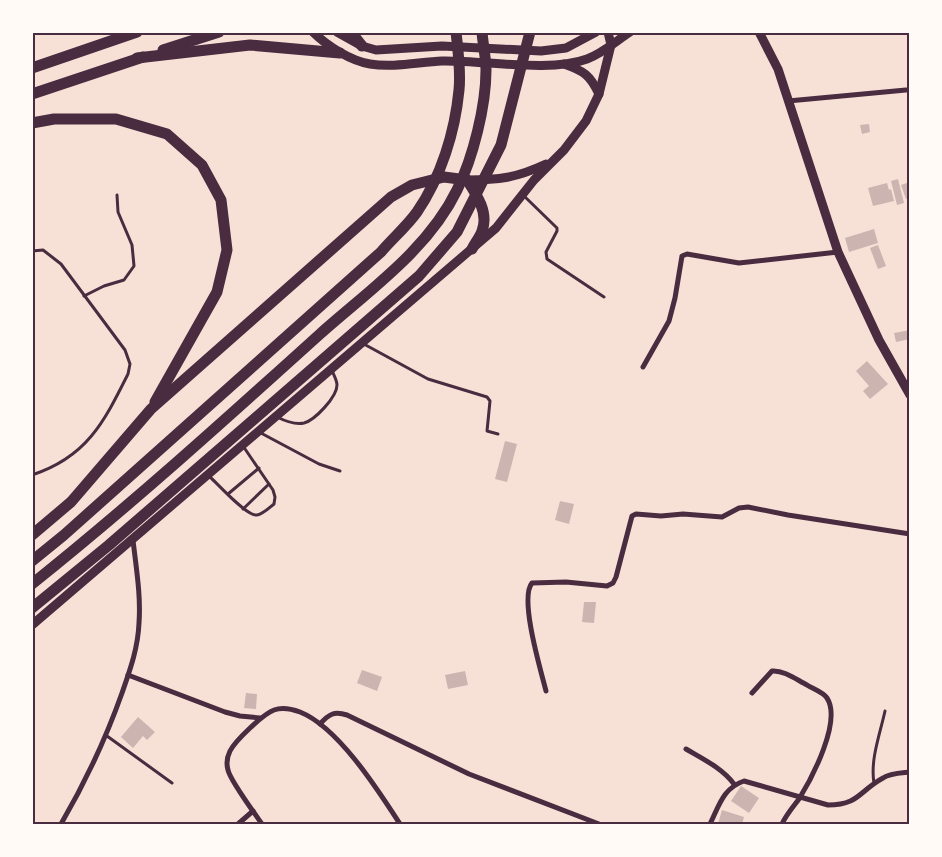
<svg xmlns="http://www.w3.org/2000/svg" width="942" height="857" viewBox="0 0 942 857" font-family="Lato,sans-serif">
<rect width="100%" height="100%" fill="#f7e1d7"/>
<g fill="#ccb4b1">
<path d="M869 124 870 132 862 134 860 125Z"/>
<path d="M898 179 904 203 897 205 891 181Z"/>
<path d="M887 183 889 190 891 189 894 201 873 206 868 188Z"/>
<path d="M907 183 910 189V198L906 199 901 185Z"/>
<path d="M874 229 878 243 849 252 845 238Z"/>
<path d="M878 245 886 266 878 269 870 248Z"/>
<path d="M910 330V339L896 342 894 333Z"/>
<path d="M867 361 888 384 870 399 863 391 869 386 856 371Z"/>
<path d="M505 441 517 444 507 482 495 479Z"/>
<path d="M560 501 574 504 569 524 555 520Z"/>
<path d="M584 602H596L594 623 582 622Z"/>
<path d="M362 670 382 677 377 691 357 683Z"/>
<path d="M465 671 468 685 448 689 445 675Z"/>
<path d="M246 693 257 694 256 709 244 708Z"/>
<path d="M138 717 155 732 147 740 143 736 133 748 121 737Z"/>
<path d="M741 786 759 798 749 813 731 801Z"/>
<path d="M722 810 744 817 742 824H718Z"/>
</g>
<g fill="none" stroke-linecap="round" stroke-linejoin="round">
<g stroke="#4a2c40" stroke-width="3">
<path d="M523 195 557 228V231L546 252 547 259 604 297"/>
<path d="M32 251 43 250 61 264 125 350 130 364 128 374C104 422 87 457 32 475"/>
<path d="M84 296 104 286 124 280 134 266 132 245 118 212 117 195"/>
<path d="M362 343 428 379 487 397 490 401 487 431 498 434"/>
<path d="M277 417C285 421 295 425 304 423 315 420 337 397 337 385 337 380 333 374 332 370"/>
<path d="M259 432 319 464 340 471"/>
<path d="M209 476C217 483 247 517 257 515 263 514 269 508 274 504L275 497 273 490 243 446"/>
<path d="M228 494 259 468"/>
<path d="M243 509 269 484"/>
<path d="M107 736 172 783"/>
<path d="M874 783C870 760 880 734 885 711"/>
</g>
<g stroke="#4a2c40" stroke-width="5">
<path d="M788 101 906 90"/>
<path d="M643 367 669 321 675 298 682 256 687 254 739 263 838 252"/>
<path d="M128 675 225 712 240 716 260 718"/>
<path d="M546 691C541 671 519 598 532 583L566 582 607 586 613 583 616 577 632 516 636 514 661 516 683 514 722 517 739 508 748 507 788 515 910 534"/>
<path d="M752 693 772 671C784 670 797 680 807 685 813 689 823 692 827 698 842 721 812 778 799 799 793 807 786 815 782 824"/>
<path d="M320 724C329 714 334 711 347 715L469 774 599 824"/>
<path d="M686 749C703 759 722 768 734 784"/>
<path d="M61 824C86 781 105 741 122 693 130 670 138 648 139 623 141 595 136 567 133 540"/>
<path d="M238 824 253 811"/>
<path d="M262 824C255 814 230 780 228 770 226 763 227 757 230 751 235 741 263 714 274 710 282 707 292 709 300 712 338 727 378 790 400 824"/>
<path d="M710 824C719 806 723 788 744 781L828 805C859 805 859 791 883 778 890 773 901 773 910 772"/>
</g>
<g stroke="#4a2c40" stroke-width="9">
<path d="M313 32C327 46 351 61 370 64 393 68 419 62 442 61 484 60 549 73 587 59 603 53 616 41 630 32"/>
<path d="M337 32 362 46 376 50 442 46 541 51 566 48 596 32"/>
<path d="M759 32 778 69 838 252 879 340 910 395"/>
<path d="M564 64C584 71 590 75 599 94"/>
<path d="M467 180C499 180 516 178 546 164"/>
<path d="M32 625 496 228 534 180 564 150 586 121 599 94 611 45 608 32"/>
</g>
<g stroke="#4a2c40" stroke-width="11">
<path d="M351 32 362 46"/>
<path d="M163 50 219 32"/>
<path d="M137 58 250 45 340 53"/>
<path d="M32 68 137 32"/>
<path d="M32 94 143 57"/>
<path d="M32 123 54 119H116L167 134 202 165 221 200 227 250 217 292 155 402"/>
<path d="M32 535 71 502 151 409 391 197 412 185 444 177 467 180C477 195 489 213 482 231 480 237 475 243 472 249"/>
<path d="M32 561 64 535 381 252C392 239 407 226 417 212 441 177 455 132 459 90 461 71 458 51 456 32"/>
<path d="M32 584C132 504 226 419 320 334 368 291 428 250 457 190 473 158 486 106 486 70 486 58 483 45 482 32"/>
<path d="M32 608 109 545 419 276 457 232 501 145 530 32"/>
</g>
</g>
<rect width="942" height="857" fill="none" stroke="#fffaf5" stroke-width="68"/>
<rect x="34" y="34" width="874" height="789" fill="none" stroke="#4a2c40" stroke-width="2"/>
</svg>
